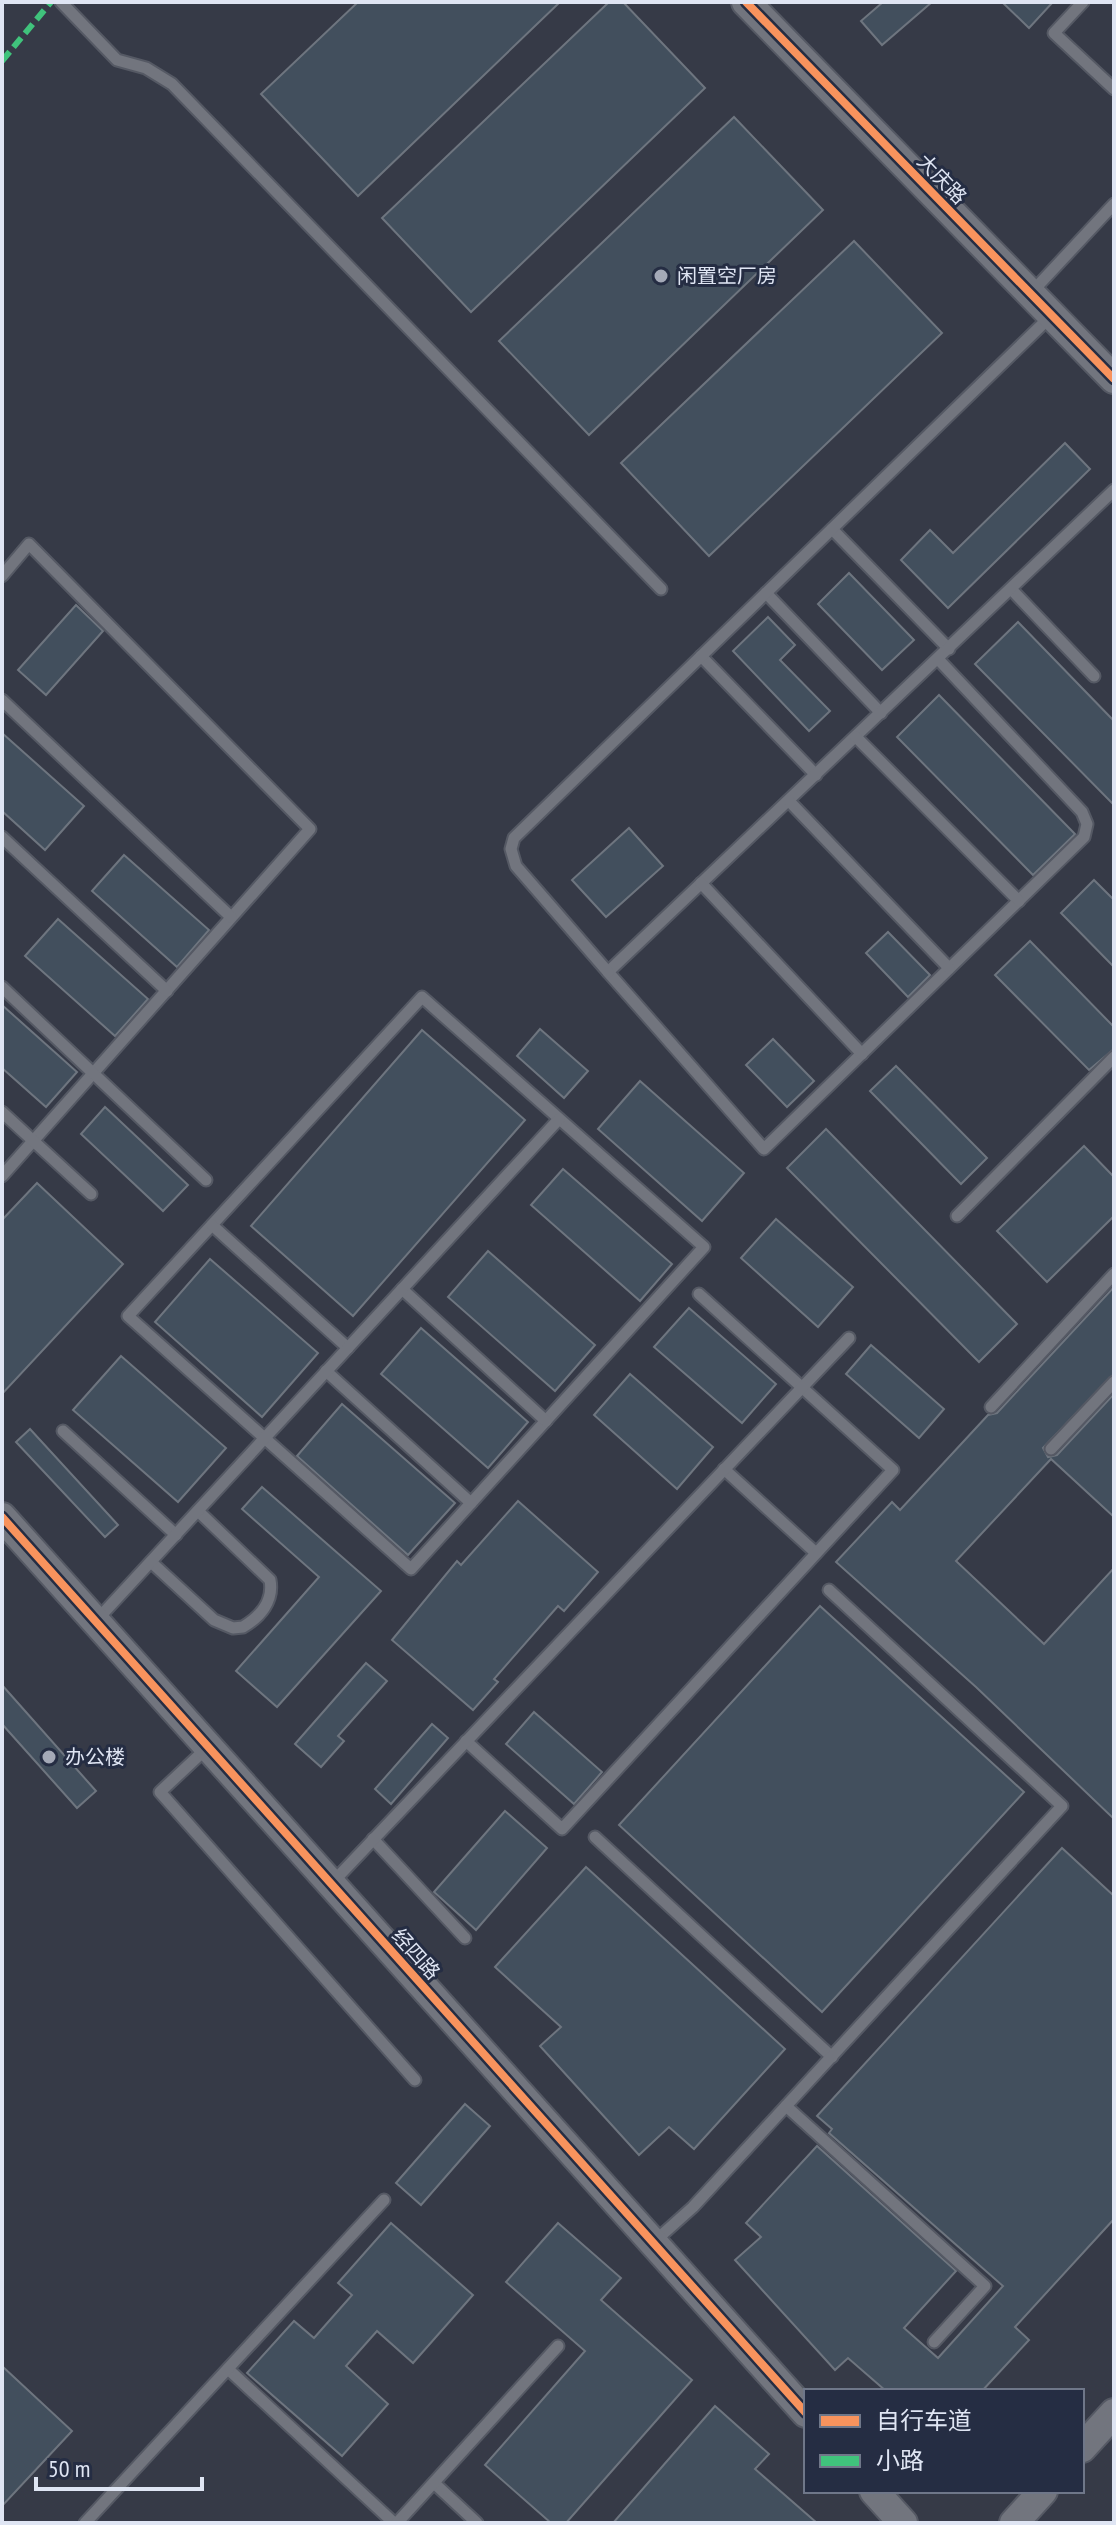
<svg xmlns="http://www.w3.org/2000/svg" width="1116" height="2525" viewBox="0 0 1116 2525" font-family="'PT Sans Narrow','Noto Sans SC',sans-serif">
<rect width="100%" height="100%" fill="#363a47"/>
<g fill="#424f5d" stroke="#6e757f" stroke-width="2">
<path d="M358 2H560L358 196 261 94Z"/>
<path d="M609 2H623L705 88 471 312 382 218Z"/>
<path d="M883 2H932L882 45 861 21Z"/>
<path d="M1002 2H1053L1029 28Z"/>
<path d="M734 117 823 210 589 435 499 341Z"/>
<path d="M854 241 942 333 709 556 621 463Z"/>
<path d="M1065 443 1090 469 948 608 901 560 930 530 953 553Z"/>
<path d="M849 573 914 640 882 670 818 604Z"/>
<path d="M76 605 103 631 46 695 18 670Z"/>
<path d="M768 617 795 645 780 660 830 711 809 731 733 651Z"/>
<path d="M1018 622 1114 721V805L975 664Z"/>
<path d="M939 695 1075 834 1033 875 897 737Z"/>
<path d="M2 733 84 806 45 850 2 811Z"/>
<path d="M629 828 663 866 606 917 572 880Z"/>
<path d="M124 855 209 930 177 967 92 891Z"/>
<path d="M1094 880 1114 900V967L1061 913Z"/>
<path d="M58 919 148 999 115 1036 25 956Z"/>
<path d="M888 932 930 975 908 997 866 953Z"/>
<path d="M1030 941 1114 1027V1049L1089 1070 995 975Z"/>
<path d="M2 1005 77 1072 46 1107 2 1068Z"/>
<path d="M540 1029 588 1071 564 1098 517 1056Z"/>
<path d="M422 1030 525 1120 353 1316 251 1226Z"/>
<path d="M773 1039 814 1081 787 1107 746 1065Z"/>
<path d="M896 1066 987 1158 961 1184 870 1091Z"/>
<path d="M640 1081 744 1173 702 1221 598 1129Z"/>
<path d="M105 1107 188 1185 163 1211 81 1134Z"/>
<path d="M826 1129 1017 1324 979 1362 787 1168Z"/>
<path d="M1084 1146 1114 1177V1216L1047 1282 997 1231Z"/>
<path d="M563 1169 672 1264 640 1301 531 1205Z"/>
<path d="M37 1183 123 1264 2 1394V1220Z"/>
<path d="M776 1219 853 1287 818 1327 741 1258Z"/>
<path d="M488 1251 595 1345 555 1391 448 1297Z"/>
<path d="M210 1259 318 1353 262 1417 155 1322Z"/>
<path d="M1114 1287V1374L1043 1448 1048 1457 1057 1455 1114 1394V1517L1051 1459 956 1561 1044 1644 1114 1568V1819L976 1687 836 1562 892 1502 900 1510 988 1415 997 1413Z"/>
<path d="M689 1308 776 1384 742 1423 654 1347Z"/>
<path d="M421 1328 528 1422 488 1468 381 1374Z"/>
<path d="M871 1345 944 1409 919 1438 846 1374Z"/>
<path d="M121 1356 226 1448 178 1502 73 1410Z"/>
<path d="M630 1374 713 1447 677 1489 594 1415Z"/>
<path d="M342 1404 455 1503 408 1555 297 1456Z"/>
<path d="M30 1429 118 1525 105 1537 16 1442Z"/>
<path d="M262 1487 381 1591 277 1707 236 1671 319 1577 242 1509Z"/>
<path d="M518 1501 598 1572 564 1611 558 1606 494 1679 498 1682 473 1710 392 1640 457 1561 461 1565Z"/>
<path d="M820 1606 1024 1792 822 2012 619 1825Z"/>
<path d="M366 1663 387 1681 338 1736 344 1741 321 1767 295 1744Z"/>
<path d="M2 1685 96 1791 77 1808 2 1724Z"/>
<path d="M534 1712 602 1772 574 1804 506 1744Z"/>
<path d="M432 1724 448 1738 391 1804 375 1789Z"/>
<path d="M505 1811 547 1848 476 1930 434 1892Z"/>
<path d="M1062 1848 1114 1896V2219L1015 2327 1029 2340 982 2391H886L848 2358 835 2370 735 2260 761 2237 746 2223 817 2146 956 2271 904 2328 938 2358 1003 2286 829 2133 832 2129 817 2116Z"/>
<path d="M586 1867 785 2049 694 2149 669 2127 639 2155 540 2046 561 2027 495 1967Z"/>
<path d="M465 2104 490 2126 421 2205 396 2183Z"/>
<path d="M391 2223 473 2295 413 2363 377 2331 346 2366 388 2404 342 2456 247 2373 294 2321 314 2338 352 2295 338 2283Z"/>
<path d="M558 2223 621 2278 601 2300 692 2380 566 2523H551L485 2465 585 2351 506 2282Z"/>
<path d="M2 2366 72 2431 2 2506Z"/>
<path d="M715 2406 769 2454 755 2469 817 2523H613Z"/>
</g>
<g fill="none" stroke-linecap="round" stroke-linejoin="round">
<g stroke="#555964" stroke-width="15">
<g id="service">
<path d="M61 2 117 60 146 68 172 84 661 589"/>
<path d="M1083 2 1054 33 1114 89"/>
<path d="M1031 293 1114 204"/>
<path d="M832 529 949 649"/>
<path d="M2 576 29 544 310 829 2 1176"/>
<path d="M1011 589 1094 676"/>
<path d="M766 593 881 713"/>
<path d="M701 656 816 775"/>
<path d="M938 659 1082 812 1087 824 1084 837 764 1149 608 972 1114 490"/>
<path d="M2 700 231 917"/>
<path d="M856 737 1019 901"/>
<path d="M789 801 949 968"/>
<path d="M2 837 167 991"/>
<path d="M701 883 862 1054"/>
<path d="M608 972 516 866 511 849 514 838 1051 316"/>
<path d="M2 987 206 1180"/>
<path d="M422 997 704 1247 411 1569 128 1316Z"/>
<path d="M2 1112 91 1194"/>
<path d="M957 1216 1114 1057"/>
<path d="M212 1225 348 1348"/>
<path d="M402 1289 546 1421"/>
<path d="M326 1371 471 1503"/>
<path d="M991 1407 1114 1274"/>
<path d="M63 1431 176 1535"/>
<path d="M1051 1449 1114 1382"/>
<path d="M724 1469 816 1553"/>
<path d="M151 1562 214 1620 233 1628 243 1627C260 1617 274 1601 270 1580L198 1511"/>
<path d="M96 1621 559 1119"/>
<path d="M466 1741 562 1829 893 1470 699 1294"/>
<path d="M208 1747 160 1792 415 2080"/>
<path d="M595 1837 832 2057"/>
<path d="M373 1839 465 1938"/>
<path d="M332 1883 849 1338"/>
<path d="M786 2106 985 2286 934 2342"/>
<path d="M655 2241 693 2207 1062 1806 829 1590"/>
<path d="M228 2369 394 2523"/>
<path d="M434 2483 477 2523"/>
<path d="M85 2523 384 2200"/>
<path d="M397 2523 558 2346"/>
</g>
</g>
<g stroke="#555964" stroke-width="32">
<g id="tertiary">
<path d="M746 2 1114 379"/>
<path d="M2 1517 806 2413"/>
<path d="M1082 2448 1114 2413"/>
<path d="M874 2491 903 2523"/>
<path d="M1014 2523 1043 2491"/>
</g>
</g>
<use href="#service" stroke="#72757e" stroke-width="11"/>
<use href="#tertiary" stroke="#72757e" stroke-width="28"/>
<path stroke="#40c37c" stroke-width="6" stroke-dasharray="12 6" stroke-linecap="butt" d="M2 61 51 2"/>
<g stroke="#252d43" stroke-width="13">
<g id="cycleway">
<path d="M746 2 1114 379"/>
<path d="M2 1517 806 2413"/>
</g>
</g>
<use href="#cycleway" stroke="#f8935d" stroke-width="8"/>
</g>
<g fill="#a4a9b7" stroke="#252d43" stroke-width="3">
<circle cx="661" cy="276" r="8"/>
<circle cx="49" cy="1757" r="8"/>
</g>
<g text-anchor="middle" dominant-baseline="central" stroke-width="6" stroke-linejoin="round" paint-order="stroke">
<g font-size="20" fill="#dfe5f3" stroke="#252d43">
<text transform="translate(942 179) rotate(46)">大庆路</text>
<text transform="translate(416 1954) rotate(48)">经四路</text>
</g>
<g font-size="20" fill="#dfe5f3" stroke="#252d43" text-anchor="start">
<text x="677" y="276">闲置空厂房</text>
<text x="65" y="1757">办公楼</text>
</g>
</g>
<rect width="1116" height="2525" fill="none" stroke="#dfe5f3" stroke-width="8"/>
<rect x="804" y="2389" width="280" height="104" fill="#252d43" stroke="#6f7789" stroke-width="2"/>
<rect x="820" y="2415" width="40" height="12" fill="#f8935d" stroke="#6f7789" stroke-width="2"/>
<text x="876" y="2429" font-size="24" fill="#dfe5f3">自行车道</text>
<rect x="820" y="2455" width="40" height="12" fill="#40c37c" stroke="#6f7789" stroke-width="2"/>
<text x="876" y="2469" font-size="24" fill="#dfe5f3">小路</text>
<path d="M36 2477v12h166v-12" fill="none" stroke="#dfe5f3" stroke-width="4"/>
<text x="48" y="2477" font-size="24" fill="#dfe5f3" stroke="#252d43" stroke-width="6" paint-order="stroke">50 m</text>
</svg>
